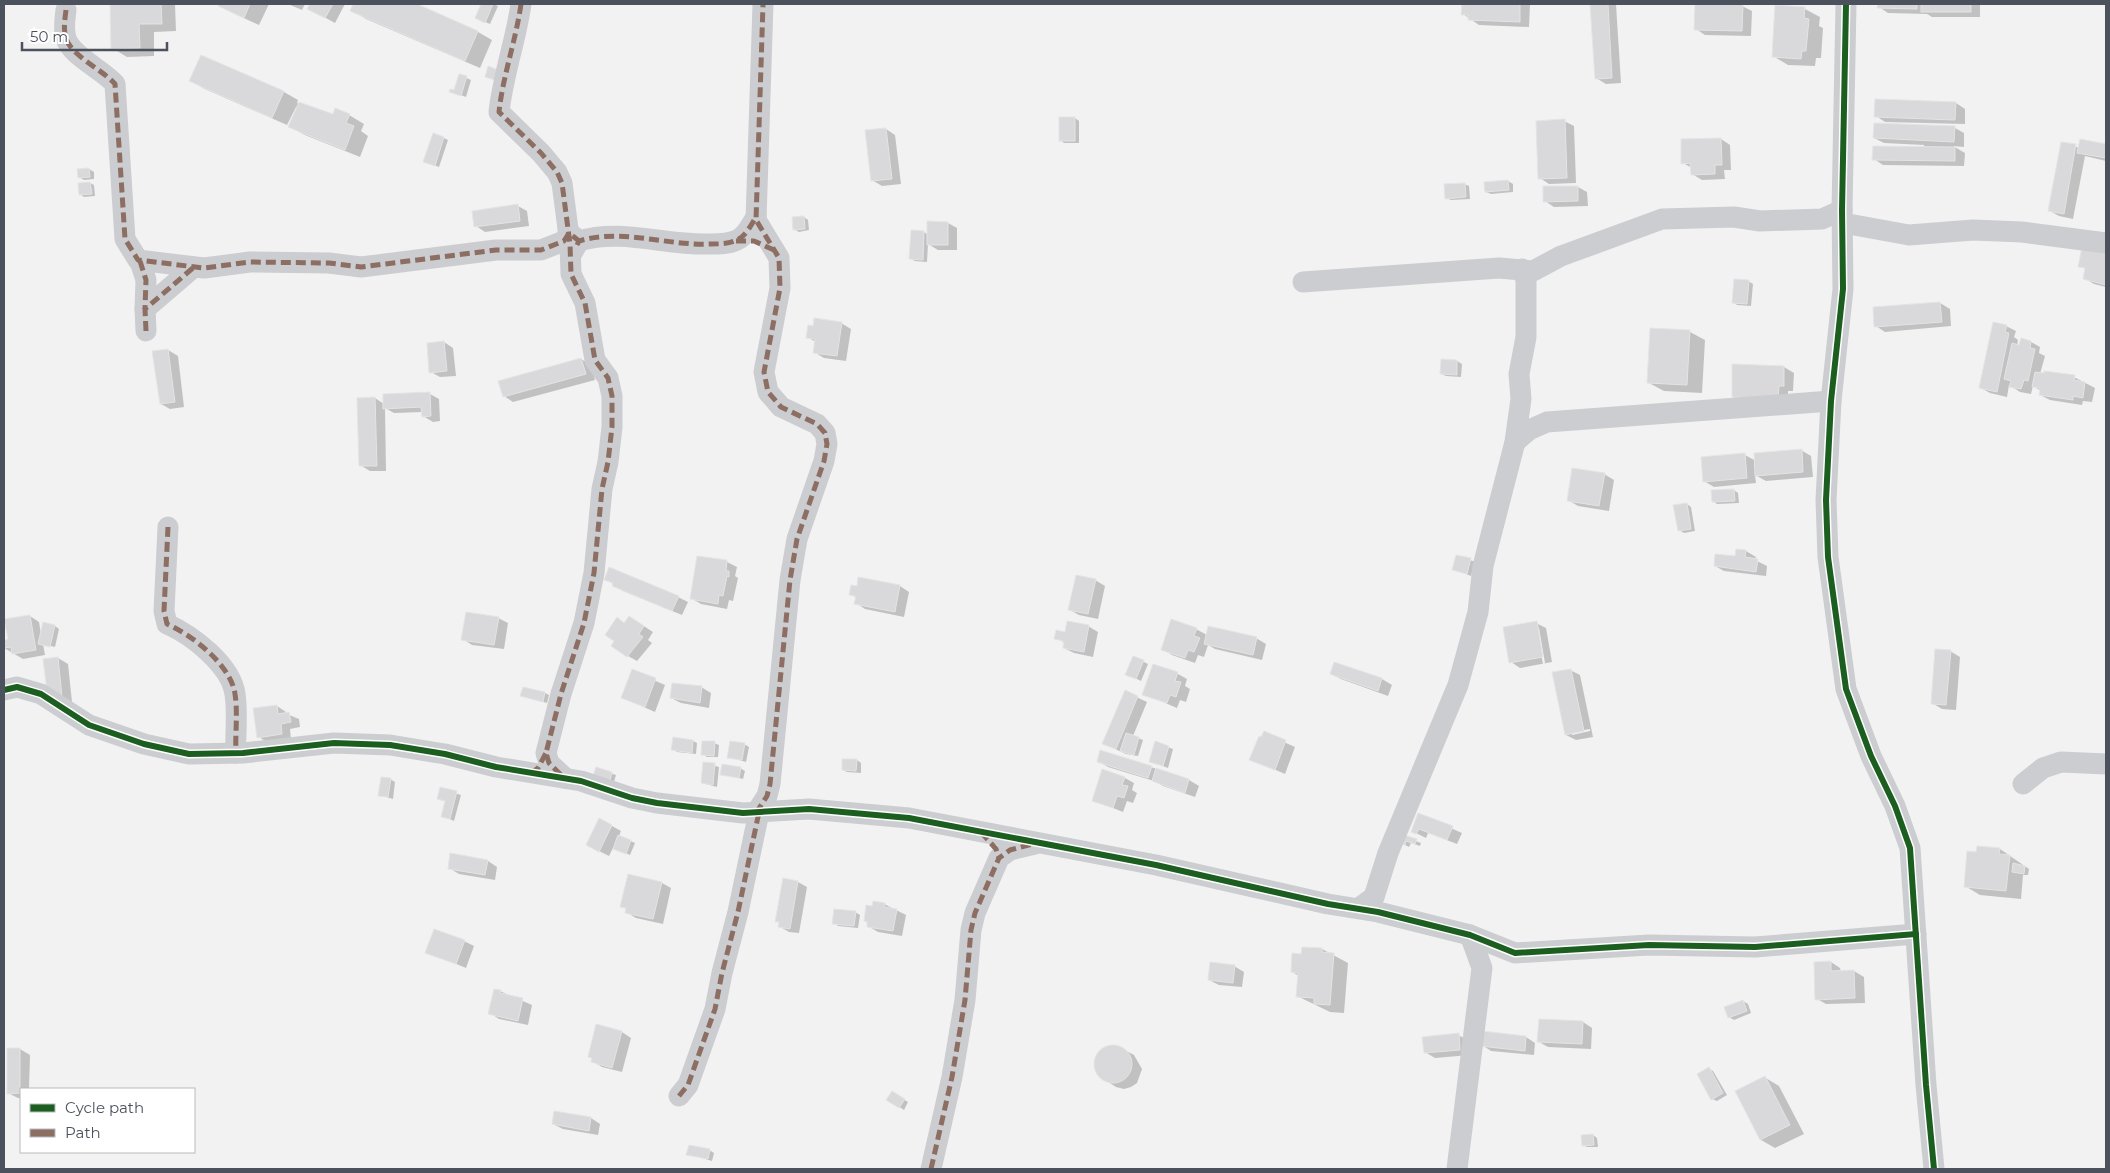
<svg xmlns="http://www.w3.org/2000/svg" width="2110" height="1173" viewBox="0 0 2110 1173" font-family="Montserrat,sans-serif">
<rect width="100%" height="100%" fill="#f3f2f2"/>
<g fill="#0003" fill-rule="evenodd">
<path d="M112 4H175L176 31 154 32V56L127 57 112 48Z"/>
<path d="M221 4H269L259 25 235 14 220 6Z"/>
<path d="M288 4H305L302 10Z"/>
<path d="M311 4H345L335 23 309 9Z"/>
<path d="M354 4H413L478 32 492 40 480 68 366 19 351 10Z"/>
<path d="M482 4H493L498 6 490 24 476 18Z"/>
<path d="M1463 4H1530L1529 27 1479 25 1463 14Z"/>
<path d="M1592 4H1616L1621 83 1606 84 1596 78Z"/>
<path d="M1879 4H1980V17H1932L1927 14 1888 13 1879 7Z"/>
<path d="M1742 6 1752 11 1751 36 1705 35 1696 29Z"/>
<path d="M1805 9 1820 17 1819 26 1823 28 1821 58H1816L1815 66 1788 65 1773 56Z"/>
<path d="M201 56 284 92 298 100 297 103 334 115H349L364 124 361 131 368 136 360 157 305 135 290 127 298 108 296 107 287 125 205 89 190 81Z"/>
<path d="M460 75 471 80 466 97 450 91H455Z"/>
<path d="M1956 103 1965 109V124L1885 122 1876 116Z"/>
<path d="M1075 118 1079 121V143H1064L1060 140Z"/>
<path d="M1564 121 1574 126 1576 183 1549 184 1540 178Z"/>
<path d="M1955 128 1964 133V147L1953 146 1965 153 1964 166 1883 165 1874 159 1924 147V145L1884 143 1874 138Z"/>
<path d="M886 129 895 135 901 184 882 186 872 180Z"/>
<path d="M444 138 448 140 439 167 425 162Z"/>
<path d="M1721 139 1730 145 1731 170H1724L1725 179 1702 180 1692 174V168L1683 163Z"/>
<path d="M2081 140 2106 145V161L2085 156 2073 219 2059 216 2050 211 2062 143 2080 148Z"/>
<path d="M89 169 94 172V179L84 180 79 177 78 170Z"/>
<path d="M1508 181 1513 184V192L1491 194 1486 192Z"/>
<path d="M90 183 94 185 95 196 84 197 80 194Z"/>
<path d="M1464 184 1469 186 1470 199 1451 200 1446 198Z"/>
<path d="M1578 187 1587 192 1588 206 1554 207 1545 201Z"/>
<path d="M518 206 527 211 529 226 485 232 476 226Z"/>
<path d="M804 217 808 220 809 230 799 232 794 229Z"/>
<path d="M948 223 957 228V250H938L928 244 927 262 915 261 911 259 924 232 928 235Z"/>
<path d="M2106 253V287L2094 284 2084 278 2086 269 2080 266Z"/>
<path d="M1748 281 1753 284 1751 306 1737 305 1733 302Z"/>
<path d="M1940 303 1950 309 1951 326 1885 332 1876 326Z"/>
<path d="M841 323 851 329 846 361 824 358 814 352 816 342 807 337 814 327Z"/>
<path d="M2006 326 2016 331 2014 337 2018 340 2017 346 2031 342 2040 347 2039 353 2045 356 2040 374 2074 377 2095 388 2092 402 2083 401 2082 405 2050 400 2040 395 2041 391 2033 386 2031 394 2020 392 2009 385 2007 397 1990 393 1981 388Z"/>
<path d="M1652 329 1690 332 1705 340 1702 393 1664 391 1649 383Z"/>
<path d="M444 342 453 348 456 376 440 377 431 372Z"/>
<path d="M168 350 178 356 184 407 170 409 161 404Z"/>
<path d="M581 359 591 365 595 380 513 402 504 396Z"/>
<path d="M1442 361H1457L1462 364 1461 377 1446 376 1441 374Z"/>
<path d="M1734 366 1784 367 1794 373 1793 391H1788V403L1743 402 1733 397Z"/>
<path d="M430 394 439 399 440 421 433 422 423 416V412L394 413 385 408 386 471H370L360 465 375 398 384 404Z"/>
<path d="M1801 450 1811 456 1813 477 1766 481 1755 475 1756 483 1714 487 1704 481 1745 455 1756 461Z"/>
<path d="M1604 474 1614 480 1609 511 1578 506 1568 500Z"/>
<path d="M1734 490 1738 493 1739 503 1717 504 1713 501Z"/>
<path d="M1687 504 1691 507 1695 531 1684 533 1679 530Z"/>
<path d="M1737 550 1746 551 1756 557 1755 560 1767 566 1766 576 1724 571 1715 566 1736 558Z"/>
<path d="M698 557 727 562 737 567 735 576 738 578 733 601 729 600 727 609 701 604 691 598Z"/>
<path d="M1470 560 1475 562 1471 576 1453 569Z"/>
<path d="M606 579 678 597 688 602 682 615 623 591Z"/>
<path d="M1095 580 1105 586 1098 619 1079 615 1070 610Z"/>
<path d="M900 586 909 592 904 617 865 609 856 603 857 598 850 594Z"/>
<path d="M30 616 39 622 41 634 55 626 59 629 55 647 43 644 45 655 23 659 4 648V641L10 640Z"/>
<path d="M498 618 508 623 504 649 472 645 463 639Z"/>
<path d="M639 623 653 632 648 640 652 643 637 661 628 656 625 624Z"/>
<path d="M1536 623 1546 628 1552 662 1520 668 1511 662ZM1536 628H1539L1545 663 1543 664Z"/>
<path d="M1088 626 1098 632 1093 657 1074 653 1064 648 1065 643 1056 638Z"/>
<path d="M1196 629 1207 635 1256 638 1266 644 1262 660 1215 649 1208 645 1204 657 1198 655 1195 663 1172 655 1162 649Z"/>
<path d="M1950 651 1960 657 1956 710 1942 709 1932 703Z"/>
<path d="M1134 657 1148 664 1141 681 1131 676Z"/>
<path d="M58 658 68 664 72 702 59 704Z"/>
<path d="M1335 663 1382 679 1392 685 1388 696 1341 679 1331 674Z"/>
<path d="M1153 665 1178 674 1187 679 1185 686 1190 689 1186 702 1180 700 1177 708 1144 694Z"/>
<path d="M1570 670 1580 675 1593 737 1576 740 1566 735ZM1590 729V731L1572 735V732Z"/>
<path d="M633 671 665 685 655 712 623 698Z"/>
<path d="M701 687 711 693 709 708 681 703 671 698Z"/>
<path d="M1126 692 1147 702 1133 736 1143 740 1138 756 1126 754 1104 744Z"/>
<path d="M545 693 549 695 547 703 522 696Z"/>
<path d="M277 706 286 712 287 714 299 719 300 727 290 729 291 739 268 743 259 737Z"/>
<path d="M1264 733 1295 747 1285 774 1251 759Z"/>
<path d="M674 738 693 741 697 743 696 754 677 752 673 749Z"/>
<path d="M714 743 719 745 718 757H707L702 754Z"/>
<path d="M1156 743 1173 749 1168 768 1150 761Z"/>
<path d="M744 744 749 747 746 762 729 757Z"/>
<path d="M857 760 861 763V773L847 772 843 770Z"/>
<path d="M1098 761 1151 767 1189 780 1199 786 1195 797 1163 786 1154 781 1108 767Z"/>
<path d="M705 763 719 767 717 787 702 783Z"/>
<path d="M740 768 745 771 743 779 722 774Z"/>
<path d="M597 769 616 775 614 782 599 778Z"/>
<path d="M1125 778 1134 783 1132 790 1137 793 1133 803 1127 801 1123 812 1093 800Z"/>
<path d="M390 779 395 782 393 799 380 795Z"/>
<path d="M441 789 461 795 454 821 443 816 446 801 443 800Z"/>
<path d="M1419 814 1462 833 1457 844 1428 833 1426 838 1412 831Z"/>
<path d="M612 826 621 831 619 836 635 843 630 855 613 848 609 856 597 850Z"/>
<path d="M1405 837 1421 843 1420 846 1411 843 1409 847 1403 844Z"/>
<path d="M2000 849 2029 869 2028 875H2023L2021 899 1980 895 1965 886 1977 853Z"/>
<path d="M488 861 497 867 495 880 459 874 449 868Z"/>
<path d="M798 882 807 887 799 933 789 932 779 926 780 923 777 921Z"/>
<path d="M662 883 671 888 663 924 636 918 626 912 627 909 622 907Z"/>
<path d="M884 904 906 915 902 936 878 932 868 926Z"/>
<path d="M855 912 860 915 858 928 838 926 834 923Z"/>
<path d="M464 941 474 946 466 968 427 952Z"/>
<path d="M1322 949 1348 963 1344 1013 1330 1012 1297 996 1299 976 1292 972Z"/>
<path d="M1831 962 1840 968 1841 972 1854 971 1864 977 1865 1003 1826 1004 1817 999Z"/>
<path d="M1234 966 1244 972 1242 987 1219 985 1209 980Z"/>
<path d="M500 991 532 1005 528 1025 499 1019 490 1013Z"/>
<path d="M1743 1001 1748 1004 1751 1013 1734 1020 1729 1017Z"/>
<path d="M1583 1022 1592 1028 1591 1049 1548 1047 1539 1042Z"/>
<path d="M597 1026 622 1032 631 1038 622 1072 602 1067 592 1061 593 1059 589 1056Z"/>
<path d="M1458 1035 1468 1040 1470 1055 1435 1058 1425 1052Z"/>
<path d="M1526 1037 1535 1043 1534 1055 1491 1051 1482 1045Z"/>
<path d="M1109 1046H1117L1134 1055 1142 1069 1137 1083 1131 1087 1124 1089 1116 1087 1099 1076 1096 1070 1095 1062 1097 1055 1102 1050Z"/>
<path d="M20 1049 30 1055 29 1089H21V1098H18L8 1093Z"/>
<path d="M1709 1069 1713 1071 1727 1095 1717 1101 1712 1099Z"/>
<path d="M1764 1077 1779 1086 1804 1134 1775 1148 1761 1140Z"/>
<path d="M892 1092 908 1102 904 1110 888 1099Z"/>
<path d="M555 1112 591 1118 600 1124 598 1135 563 1129 553 1124Z"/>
<path d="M1593 1135 1597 1138 1598 1147H1587L1583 1145Z"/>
<path d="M709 1150 714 1153 712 1161 688 1154Z"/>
</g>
<g fill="#d9d9db" stroke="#e4e4e5">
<path d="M110 4H161L162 24H139L140 48 111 49Z"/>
<path d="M219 4H250L244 18 218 6Z"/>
<path d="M310 4H333L325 18 307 9Z"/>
<path d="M353 4H417L478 31 465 61 350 11Z"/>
<path d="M481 4H493L485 23 475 18Z"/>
<path d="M1462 4H1520V22L1468 20V15H1461Z"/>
<path d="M1590 4H1608L1612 78 1595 79Z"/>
<path d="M1695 4H1743L1742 31 1694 30Z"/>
<path d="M1878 4H1917V9L1877 8Z"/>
<rect x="1921" y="4" width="50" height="8"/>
<path d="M1775 5 1805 7 1804 18 1809 19 1806 51H1802L1801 59 1772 57Z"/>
<path d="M201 55 284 91 272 118 189 81Z"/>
<path d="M488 66 498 70 495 80 485 77Z"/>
<path d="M459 74 467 76 461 96 449 92 450 89 454 90Z"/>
<path d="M1875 99 1956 102 1955 120 1874 117Z"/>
<path d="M299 102 333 114 335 108 350 114 346 123 354 126 345 150 288 127Z"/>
<rect x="1059" y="117" width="16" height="24"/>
<path d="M1565 119 1567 178 1538 179 1536 121Z"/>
<path d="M1874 123 1955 126 1954 142 1873 138Z"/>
<path d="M886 128 892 179 871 181 865 130Z"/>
<path d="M433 133 444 137 435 166 423 162Z"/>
<path d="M1721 138 1722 165H1715V174L1691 175 1690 163 1681 164V139Z"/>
<path d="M2080 139 2106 144V158L2077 153Z"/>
<path d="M2061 142 2076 144 2064 214 2048 211Z"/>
<path d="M1873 146 1955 147V161L1872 160Z"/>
<path d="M89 168 90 177 78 178 77 169Z"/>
<path d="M1508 180 1509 190 1485 192 1484 182Z"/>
<path d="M90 182 92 194 79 195 78 183Z"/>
<path d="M1465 183 1466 197 1445 199 1444 184Z"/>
<path d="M1543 186H1578V201L1543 202Z"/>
<path d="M518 204 520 221 474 227 472 211Z"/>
<path d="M804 216 805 229 793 230 792 217Z"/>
<path d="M927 221 948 222V245H927Z"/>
<path d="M911 230 924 231 923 260 909 259Z"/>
<path d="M2082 247 2106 251V285L2083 279 2085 268 2078 267Z"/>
<path d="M1734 279 1749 280 1747 304 1732 303Z"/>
<path d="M1940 302 1942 322 1874 327 1873 307Z"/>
<path d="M814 318 842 322 837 356 813 353 815 339 806 338 808 325 813 326Z"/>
<path d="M1993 322 2007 325 2005 332 2009 333 1997 392 1979 388Z"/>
<path d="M1650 328 1690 330 1687 385 1647 383Z"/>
<path d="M2021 338 2031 341 2030 348 2035 349 2028 381 2024 380 2021 389 2009 387 2011 381 2004 379 2012 343 2019 345Z"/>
<path d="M444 341 447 371 429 373 427 343Z"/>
<path d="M168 349 175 402 160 404 152 351Z"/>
<path d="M581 358 586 374 503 397 498 381Z"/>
<path d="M1441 359 1457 360V375L1440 374Z"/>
<path d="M1732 364 1784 366V386H1779L1778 399 1732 397Z"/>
<path d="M2044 371 2075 375 2074 380 2085 382 2083 398 2073 396V400L2039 395 2040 388 2032 387 2035 372 2044 373Z"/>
<path d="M430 392 431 416 422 417 421 407 383 409V394Z"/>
<path d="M375 397 377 466H359L357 398Z"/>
<path d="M1802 449 1803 472 1755 476 1754 453Z"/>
<path d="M1745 453 1747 478 1703 482 1701 457Z"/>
<path d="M1572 468 1605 473 1599 506 1567 501Z"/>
<path d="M1734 489 1735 501 1712 502 1711 490Z"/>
<path d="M1687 503 1691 529 1678 531 1673 505Z"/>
<path d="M1736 549 1746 550 1745 557 1758 559 1756 572 1714 566 1715 554 1735 556Z"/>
<path d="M1456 555 1471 558 1467 574 1452 570Z"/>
<path d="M697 556 727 560 726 571H729V577L727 576 723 596 719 595 718 604 690 599Z"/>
<path d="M609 567 679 596 672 611 612 586 613 583 604 580Z"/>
<path d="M1076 575 1096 579 1088 614 1068 610Z"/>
<path d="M858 577 900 585 895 612 854 604 856 596 849 595 851 585 857 586Z"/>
<path d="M466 612 499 617 494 645 461 640Z"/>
<path d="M30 615 36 650 12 654 11 647 4 648V640L8 639 4 619Z"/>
<path d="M629 616 644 626 639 634 643 637 627 657 611 646 614 641 605 635 617 617 624 623Z"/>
<path d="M1171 619 1197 628 1194 636 1200 638 1194 652 1188 650 1185 658 1161 650Z"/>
<path d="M1067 621 1089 625 1084 652 1063 648 1064 641 1054 639 1056 630 1065 632Z"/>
<path d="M1537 621 1543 657 1509 663 1503 627Z"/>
<path d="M43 622 55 625 50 647 38 644Z"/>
<path d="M1208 626 1257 637 1253 655 1204 644Z"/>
<path d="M1935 649 1951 650 1946 705 1931 704Z"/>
<path d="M1133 656 1144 660 1136 679 1125 675Z"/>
<path d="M58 657 62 697 48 699 43 659Z"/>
<path d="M1334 662 1382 678 1378 691 1330 674Z"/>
<path d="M1153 664 1178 672 1175 681 1181 682 1176 697 1170 695 1167 703 1142 695Z"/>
<path d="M632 669 656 678 645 707 621 698Z"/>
<path d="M1571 669 1584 731 1565 735 1552 672Z"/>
<path d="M672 683 702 686 700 703 670 698Z"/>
<path d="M523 687 545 692 543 702 520 696Z"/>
<path d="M1125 690 1138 696 1116 749 1102 744Z"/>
<path d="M277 705 278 714 289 712 291 722 281 724 282 734 257 738 253 708Z"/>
<path d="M1264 731 1286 740 1275 770 1249 760 1259 736 1261 737Z"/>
<path d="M1126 733 1139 737 1134 755 1120 751Z"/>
<path d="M673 737 693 740 692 753 671 750Z"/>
<path d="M702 741H715L714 756 701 755Z"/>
<path d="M730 741 745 743 742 760 727 758Z"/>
<path d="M1155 741 1169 746 1163 766 1149 762Z"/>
<path d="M1100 750 1152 766 1148 778 1097 762Z"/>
<path d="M842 759H857L856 771 842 770Z"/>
<path d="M703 762 715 763 713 785 701 783Z"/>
<path d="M722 764 741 767 739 778 720 775Z"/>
<path d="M596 767 612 772 610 781 593 776Z"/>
<path d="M1156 768 1189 779 1185 793 1152 781Z"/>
<path d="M1102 769 1125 777 1122 785 1128 786 1124 798 1117 796 1113 808 1092 801Z"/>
<path d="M381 777 391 778 388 797 378 796Z"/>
<path d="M440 787 457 791 450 819 441 817 445 801 437 799Z"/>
<path d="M1418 813 1453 826 1447 840 1419 829 1416 834 1411 832Z"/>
<path d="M599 818 612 825 599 852 586 845Z"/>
<path d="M618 835 631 840 626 854 613 849Z"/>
<path d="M1404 835 1417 839 1415 844 1406 841 1405 845 1402 844Z"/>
<path d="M1977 846 2000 848 1999 854 2010 855 2006 891 1964 887 1967 851 1976 852Z"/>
<path d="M450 853 488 860 485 875 448 869Z"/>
<path d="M2013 863 2025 866 2024 874 2012 872Z"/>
<path d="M628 874 662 882 653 919 625 913 626 908 620 907Z"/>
<path d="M783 878 798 881 790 929 778 927 779 922H775Z"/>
<path d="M873 901 885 903 884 907 897 909 893 931 867 927V922L864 921 866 905 872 906Z"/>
<path d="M834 909 856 911 854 926 832 924Z"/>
<path d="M434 929 465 940 456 964 425 953Z"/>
<path d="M1302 947 1322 948V952L1334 953 1330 1005 1314 1004V998L1296 997 1298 973 1291 972 1292 953 1301 954Z"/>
<path d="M1831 961V971L1854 970 1855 998 1815 1000 1814 962Z"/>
<path d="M1210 962 1235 965 1233 983 1208 980Z"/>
<path d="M494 989 501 990 500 993 523 998 518 1021 488 1014Z"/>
<path d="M1743 1000 1747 1011 1728 1018 1724 1007Z"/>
<path d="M1539 1019 1583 1021 1582 1044 1537 1042Z"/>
<path d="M596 1024 622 1031 612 1068 591 1062 592 1058 588 1057Z"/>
<path d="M1482 1031 1526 1036 1525 1051 1480 1046Z"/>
<path d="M1459 1033 1460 1050 1424 1053 1422 1037Z"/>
<circle cx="1113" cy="1064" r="19"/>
<path d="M7 1048H20V1093L7 1094Z"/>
<path d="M1709 1067 1723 1093 1711 1100 1697 1074Z"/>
<path d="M1765 1076 1790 1125 1760 1140 1735 1091Z"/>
<path d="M892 1091 905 1099 899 1108 886 1100Z"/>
<path d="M554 1111 591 1117 589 1131 552 1124Z"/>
<path d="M1593 1134 1594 1145 1582 1146 1581 1135Z"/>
<path d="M689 1145 710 1149 708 1159 686 1155Z"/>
</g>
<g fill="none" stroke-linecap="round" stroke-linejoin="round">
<g stroke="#cccdd0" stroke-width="21">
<path d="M521 4C516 40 503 75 499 112L541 153 557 172 562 183 570 244 571 274 585 303 595 360 608 378 612 396V427L608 462 602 489 594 573 584 623 561 694 546 753 549 763 565 778"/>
<path d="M1846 4 1842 210 1843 289 1831 401 1826 500 1828 557 1846 689 1871 756 1895 806 1910 848 1926 1085 1934 1169"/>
<path d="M66 10C65 19 63 29 66 38 70 55 103 70 115 84L125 239 138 260 204 268 250 262 329 263 361 267 496 250H541L564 241 569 233 577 239"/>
<path d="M1843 223 1909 235 1973 230 2022 232 2106 243"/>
<path d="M572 253 579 241C622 228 667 246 710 244 719 244 729 244 737 240 746 236 751 225 756 217"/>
<path d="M140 261 146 280 145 309"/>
<path d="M1303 282 1499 268 1533 271 1561 256 1662 219 1734 217 1760 221 1822 219 1842 210"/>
<path d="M146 331 145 309 194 267"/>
<path d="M1515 442 1529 430 1547 422 1831 401"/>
<path d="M168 527 164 611 167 624C192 635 231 665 235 694 238 713 235 734 236 753"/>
<path d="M4 690 17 687 41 694 89 725 144 744 189 754 243 753 334 743 390 745 445 754 496 767 581 781 632 798 657 803 743 813 809 809 909 818 1156 865 1328 904 1378 912 1470 935 1515 953 1649 945 1755 947 1916 934"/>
<path d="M2023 784 2043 768 2061 762 2106 764"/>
<path d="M756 813 767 796 770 784 790 580 797 539 824 461 827 444 825 433 817 424 781 407 768 392 764 372 780 288 779 258 756 220 763 4"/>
<path d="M1359 908 1374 897 1388 853 1458 685 1478 612 1483 566 1515 442 1521 399 1519 374 1526 337V280L1522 269"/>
<path d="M679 1096 688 1085 715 1009 722 973 738 912 759 812"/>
<path d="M931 1169 952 1077 965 1000 971 930 975 913 999 858 1010 850 1035 844"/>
<path d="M1457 1169 1482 968 1470 935"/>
</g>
<g stroke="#8d6e63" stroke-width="5" stroke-dasharray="10 5" stroke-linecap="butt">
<path d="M521 4C516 40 503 75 499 112L541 153 557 172 562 183 570 244 571 274 585 303 595 360 608 378 612 396V427L608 462 602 489 594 573 584 623 561 694 546 753 549 763 563 777"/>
<path d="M66 10C65 19 63 29 66 38 70 55 103 70 115 84L125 239 138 260 204 268 250 262 329 263 361 267 496 250H541L564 241 569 233 579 241"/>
<path d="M736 241H754L774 250"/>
<path d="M577 245 579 241C622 228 667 246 710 244 719 244 729 244 737 240 746 236 751 225 756 217"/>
<path d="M140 261 146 280 145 309"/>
<path d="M146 331 145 309 194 267"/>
<path d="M168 527 164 611 167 624C192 635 231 665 235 694 238 713 235 734 236 753"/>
<path d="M531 773 538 768 546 753"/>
<path d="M756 813 767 796 770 784 790 580 797 539 824 461 827 444 825 433 817 424 781 407 768 392 764 372 780 288 779 258 756 220 763 4"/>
<path d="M981 832 996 849 999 858"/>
<path d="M679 1096 688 1085 715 1009 722 973 738 912 759 812"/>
<path d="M931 1169 952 1077 965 1000 971 930 975 913 999 858 1010 850 1033 844"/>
</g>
<g stroke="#fff" stroke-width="9">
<g id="cycleway">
<path d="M1846 4 1842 210 1843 289 1831 401 1826 500 1828 557 1846 689 1871 756 1895 806 1910 848 1926 1085 1934 1169"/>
<path d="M4 690 17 687 41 694 89 725 144 744 189 754 243 753 334 743 390 745 445 754 496 767 581 781 632 798 657 803 743 813 809 809 909 818 1156 865 1328 904 1378 912 1470 935 1515 953 1649 945 1755 947 1916 934"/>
</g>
</g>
<use href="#cycleway" stroke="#1b5e20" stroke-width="6"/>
</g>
<rect width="2110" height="1173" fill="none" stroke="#4b525d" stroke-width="10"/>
<rect x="20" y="1088" width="175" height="65" fill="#ffffff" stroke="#b7babe"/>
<rect x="30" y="1104" width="25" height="8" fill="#1b5e20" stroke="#b7babe"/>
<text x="65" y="1113" font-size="15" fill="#4b525d">Cycle path</text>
<rect x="30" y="1129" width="25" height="8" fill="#8d6e63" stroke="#b7babe"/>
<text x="65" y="1138" font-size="15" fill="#4b525d">Path</text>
<path d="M22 42v8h145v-8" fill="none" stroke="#4b525d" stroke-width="2.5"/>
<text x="30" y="42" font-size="15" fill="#4b525d" stroke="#ffffff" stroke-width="4" paint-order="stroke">50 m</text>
</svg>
